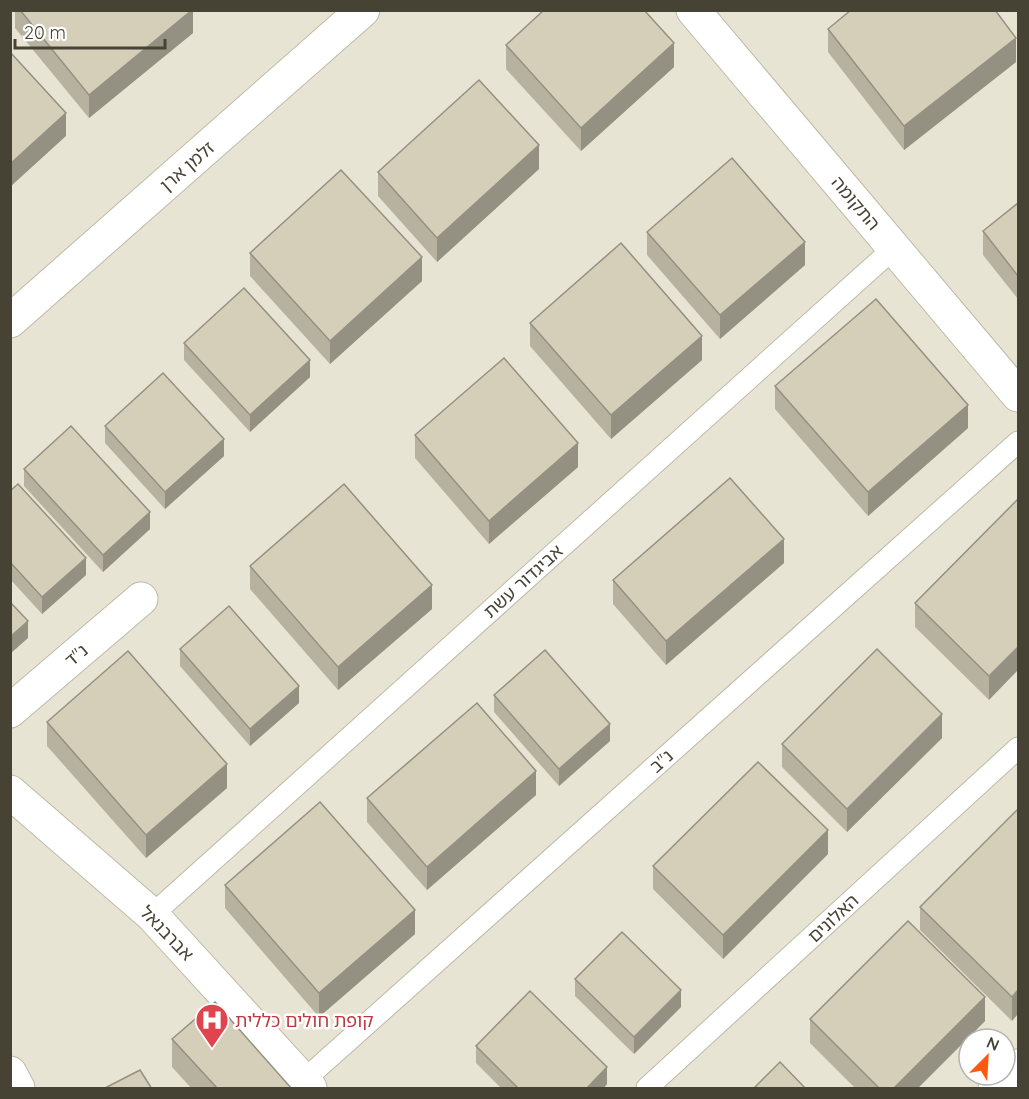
<svg xmlns="http://www.w3.org/2000/svg" width="1029" height="1099" viewBox="0 0 1029 1099" font-family="Quicksand,'Noto Sans Hebrew',sans-serif">
<rect width="100%" height="100%" fill="#f3f1e5"/>
<path fill="#e7e4d3" fill-rule="evenodd" d="M10 11H1018V1088H11ZM969 1039H1005V1075H969Z"/>
<g fill="none" stroke-linecap="round" stroke-linejoin="round">
<g stroke="#bfbaa7" stroke-width="23">
<g id="service">
<path d="M152 915 894 248"/>
<path d="M303 1081 1018 442"/>
<path d="M647 1088 1018 748"/>
</g>
</g>
<g stroke="#bfbaa7" stroke-width="35">
<g id="minor">
<path d="M693 10 1018 395"/>
<path d="M10 711 141 599"/>
<path d="M10 792 152 915 310 1088"/>
<path d="M10 1073 18 1088"/>
<path d="M995 1088 1018 1066"/>
</g>
</g>
<g stroke="#bfbaa7" stroke-width="35">
<path id="tertiary" d="M10 321 363 10"/>
</g>
<use href="#service" stroke="#fff" stroke-width="21"/>
<use href="#minor" stroke="#fff" stroke-width="33"/>
<use href="#tertiary" stroke="#fff" stroke-width="33"/>
</g>
<g fill="#b7b2a0">
<path d="M15 10H193V33L89 118 15 28Z"/>
<path d="M828 29 1016 62 904 150 828 52Z"/>
<path d="M506 45 674 67 581 151 506 69Z"/>
<path d="M539 169 437 262 378 196V172Z"/>
<path d="M1018 203V299L983 255V231Z"/>
<path d="M647 232 805 265 720 339 647 255Z"/>
<path d="M250 253 422 281 330 364 250 276Z"/>
<path d="M530 323 702 360 611 439 530 346Z"/>
<path d="M184 343 310 377 250 432 184 360Z"/>
<path d="M775 386 968 428 868 516 775 409Z"/>
<path d="M105 426 224 456 165 509 105 443Z"/>
<path d="M415 435 578 467 489 544 415 458Z"/>
<path d="M24 469 150 529 103 572 24 486Z"/>
<path d="M10 491 86 575 42 614 10 579Z"/>
<path d="M1018 499 989 700 915 627V603Z"/>
<path d="M784 563 666 665 613 604V580Z"/>
<path d="M250 566 432 609 338 690 250 589Z"/>
<path d="M180 649 299 703 250 746 180 666Z"/>
<path d="M494 695 610 741 559 786 494 712Z"/>
<path d="M47 722 227 788 146 858 47 746Z"/>
<path d="M942 738 847 832 782 767V744Z"/>
<path d="M536 795 427 890 367 822V798Z"/>
<path d="M1018 809 1012 1021 920 930V907Z"/>
<path d="M828 854 723 959 653 889V866Z"/>
<path d="M225 885 415 934 319 1017 225 908Z"/>
<path d="M575 979 681 1007 634 1054 575 996Z"/>
<path d="M810 1019 985 1021 917 1089H856L810 1043Z"/>
<path d="M172 1039 292 1089H192L172 1067Z"/>
<path d="M476 1046 607 1084 603 1089H502L476 1063Z"/>
</g>
<g fill="#959182">
<path d="M192 10H193V33L89 118V95Z"/>
<path d="M1016 38V62L904 150V126Z"/>
<path d="M674 43V67L581 151V128Z"/>
<path d="M66 113V136L10 187V164Z"/>
<path d="M539 145V169L437 262V238Z"/>
<path d="M805 242V265L720 339V315Z"/>
<path d="M422 257V281L330 364V341Z"/>
<path d="M702 336V360L611 439V415Z"/>
<path d="M310 360V377L250 432V415Z"/>
<path d="M968 405V428L868 516V492Z"/>
<path d="M224 439V456L165 509V492Z"/>
<path d="M578 443V467L489 544V521Z"/>
<path d="M150 512V529L103 572V555Z"/>
<path d="M784 539V563L666 665V641Z"/>
<path d="M86 558V575L42 614V597Z"/>
<path d="M432 585V609L338 690V667Z"/>
<path d="M28 621V638L10 654V637Z"/>
<path d="M1018 647V670L989 700V676Z"/>
<path d="M299 686V703L250 746V729Z"/>
<path d="M942 714V738L847 832V809Z"/>
<path d="M610 724V741L559 786V769Z"/>
<path d="M227 764V788L146 858V835Z"/>
<path d="M536 771V795L427 890V867Z"/>
<path d="M828 830V854L723 959V935Z"/>
<path d="M415 910V934L319 1017V993Z"/>
<path d="M681 990V1007L634 1054V1037Z"/>
<path d="M1018 990V1014L1012 1021V997Z"/>
<path d="M985 997V1021L917 1089H893Z"/>
<path d="M607 1067V1084L603 1089H586Z"/>
</g>
<g fill="#d5cfba" stroke="#959182" stroke-width="1.5">
<path d="M20 10H192L89 95Z"/>
<path d="M544 10H644L674 43 581 128 506 45Z"/>
<path d="M851 10H995L1016 38 904 126 828 29Z"/>
<path d="M10 52 66 113 10 164Z"/>
<path d="M479 80 539 145 437 238 378 172Z"/>
<path d="M732 158 805 242 720 315 647 232Z"/>
<path d="M341 170 422 257 330 341 250 253Z"/>
<path d="M1018 203V276L983 231Z"/>
<path d="M621 243 702 336 611 415 530 323Z"/>
<path d="M244 288 310 360 250 415 184 343Z"/>
<path d="M876 299 968 405 868 492 775 386Z"/>
<path d="M504 358 578 443 489 521 415 435Z"/>
<path d="M163 373 224 439 165 492 105 426Z"/>
<path d="M71 426 150 512 103 555 24 469Z"/>
<path d="M730 478 784 539 666 641 613 580Z"/>
<path d="M18 484 86 558 42 597 10 562V491Z"/>
<path d="M344 484 432 585 338 667 250 566Z"/>
<path d="M1018 499V647L989 676 915 603Z"/>
<path d="M10 602 28 621 10 637Z"/>
<path d="M229 606 299 686 250 729 180 649Z"/>
<path d="M877 649 942 714 847 809 782 744Z"/>
<path d="M545 650 610 724 559 769 494 695Z"/>
<path d="M128 651 227 764 146 835 47 722Z"/>
<path d="M477 703 536 771 427 867 367 798Z"/>
<path d="M758 762 828 830 723 935 653 866Z"/>
<path d="M320 802 415 910 319 993 225 885Z"/>
<path d="M1018 809V990L1012 997 920 907Z"/>
<path d="M908 921 985 997 893 1089H880L810 1019Z"/>
<path d="M622 932 681 990 634 1037 575 979Z"/>
<path d="M530 991 607 1067 586 1089H519L476 1046Z"/>
<path d="M215 1002 292 1089H218L172 1039Z"/>
<path d="M780 1062 806 1089H753Z"/>
<path d="M140 1070 152 1089H103Z"/>
</g>
<defs>
<g id="hospital-pin" transform="scale(1.725)"><path d="M0 17L-7.5 6A9.5 9.5 0 1 1 7.5 6Z" fill="#e0444e" stroke="#fff"/><path d="M-5-5h3v3.5h4V-5h3V5h-3V1.5h-4V5h-3Z" fill="#fff"/></g>
</defs>
<g fill-rule="evenodd">
<use href="#hospital-pin" x="212" y="1020"/>
</g>
<g text-anchor="middle" dominant-baseline="central" stroke-width="5" stroke-linejoin="round" paint-order="stroke">
<g font-size="18" fill="#464234" stroke="#fff">
<text transform="translate(187 166) rotate(-41)">זלמן ארן</text>
<text transform="translate(856 203) rotate(50)">התקומה</text>
<text transform="translate(523 581) rotate(-42)">אביגדור עשת</text>
<text transform="translate(76 655) rotate(-41)">נ"ד</text>
<text transform="translate(661 761) rotate(-42)">נ"ב</text>
<text transform="translate(833 918) rotate(-43)">האלונים</text>
<text transform="translate(167 933) rotate(46)">אברבנאל</text>
</g>
<g font-size="18" fill="#be3a42" stroke="#fff" text-anchor="start">
<text x="235" y="1020">קופת חולים כללית</text>
</g>
</g>
<rect width="1029" height="1099" fill="none" stroke="#464234" stroke-width="24"/>
<g transform="translate(987 1057) rotate(24)"><circle r="28" fill="#ffffff" stroke="#b5b3ae" stroke-width="1.5"/>
<path d="M0-4.5L10 22L0 15L-10 22Z" fill="#ff5910"/>
<text y="-9" font-size="16" font-weight="bold" text-anchor="middle" fill="#464234">N</text>
</g>
<path d="M15 39v9h150v-9" fill="none" stroke="#464234" stroke-width="3"/>
<text x="24" y="39" font-size="18" fill="#464234" stroke="#ffffff" stroke-width="4.5" paint-order="stroke">20 m</text>
</svg>
